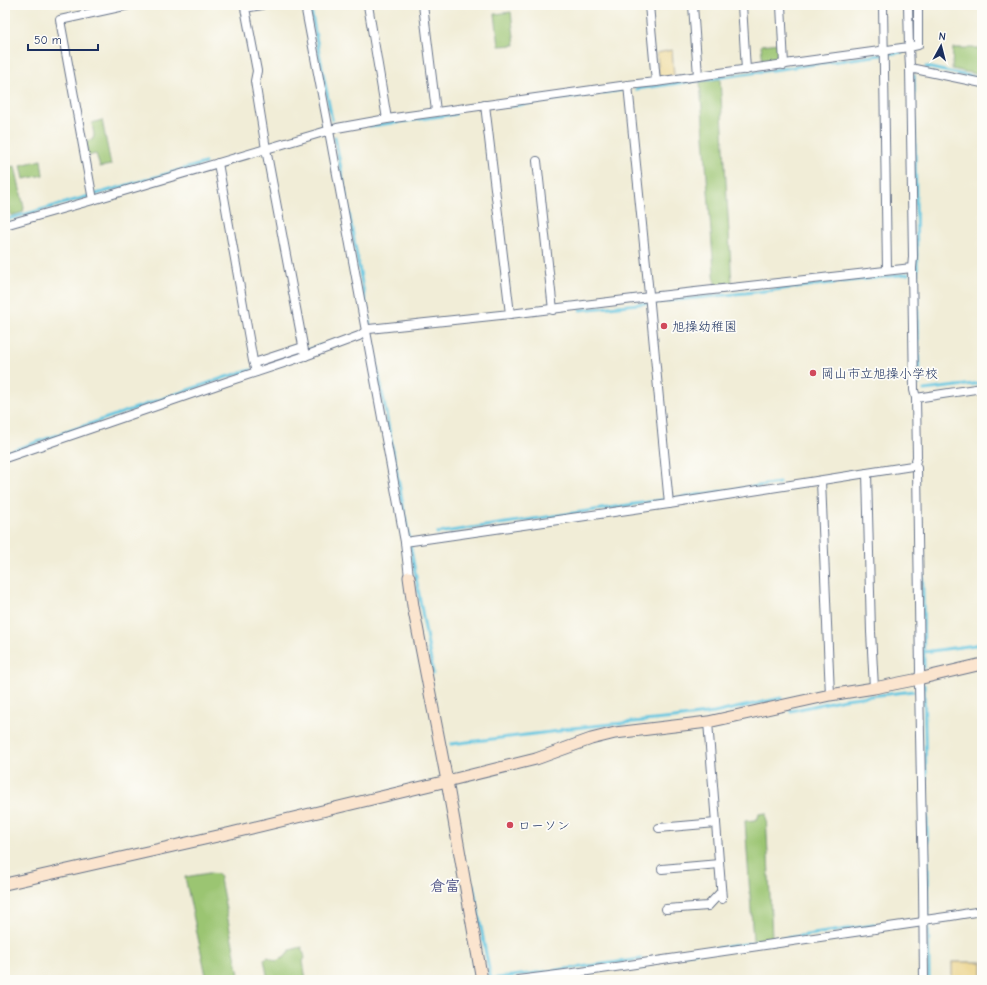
<svg xmlns="http://www.w3.org/2000/svg" width="987" height="985" viewBox="0 0 987 985" font-family="'Comic Neue','Klee One',sans-serif">
<rect width="100%" height="100%" fill="#fdfcf7"/>
<filter id="ink" filterUnits="userSpaceOnUse"><feTurbulence type="fractalNoise" baseFrequency=".025" numOctaves="2"/><feDisplacementMap in="SourceGraphic" scale="8" xChannelSelector="R" yChannelSelector="G"/><feConvolveMatrix kernelMatrix="1 2 1 2 8 2 1 2 1" color-interpolation-filters="sRGB"/></filter>
<filter id="wash" filterUnits="userSpaceOnUse"><feTurbulence type="fractalNoise" baseFrequency=".012" numOctaves="4" result="noise"/><feDisplacementMap in="SourceGraphic" scale="16" xChannelSelector="R" yChannelSelector="G"/><feGaussianBlur stdDeviation="0.9" result="paint"/><feColorMatrix in="noise" values="0 0 0 0 0 0 0 0 0 0 0 0 0 0 0 0 0 1.4 0 .05"/><feComposite in="paint" operator="in"/></filter>
<g filter="url(#wash)">
<rect width="100%" height="100%" fill="#f1edd7"/>
<g fill="#9bc572" stroke="#5b7a68">
<path d="M511 12 515 45 499 46 495 14Z"/>
<path d="M779 43 780 59 777 63 763 64 761 45Z"/>
<path d="M953 48H981L980 75 952 69Z"/>
<path d="M720 79 732 284 715 286 700 82Z"/>
<path d="M102 120 111 165 100 167 96 154 88 156 86 142 93 139 94 135 92 123Z"/>
<path d="M41 160 43 175 24 179 21 165Z"/>
<path d="M15 166 24 208 23 212 11 216 5 188V168Z"/>
<path d="M766 813 772 938 753 940 745 821 755 820 758 818 759 814Z"/>
<path d="M209 873 219 874 240 980H207L185 877Z"/>
<path d="M302 947 305 958 303 961 306 980H268L264 959 268 957 276 961 285 957 290 950Z"/>
</g>
<g fill="#eeda9e" stroke="#84847e">
<path d="M672 50 674 76 659 78 657 53Z"/>
<rect x="952" y="962" width="30" height="18"/>
</g>
<g fill="none" stroke-linecap="round" stroke-linejoin="round">
<g stroke="#63c6e1" stroke-width="3">
<path d="M310 5 332 120"/>
<path d="M913 5 914 37"/>
<path d="M926 67 982 79"/>
<path d="M914 76 919 384"/>
<path d="M636 89 902 52"/>
<path d="M511 106 621 90"/>
<path d="M370 126 455 114"/>
<path d="M335 137 409 538 433 673"/>
<path d="M5 220 205 163"/>
<path d="M580 310 774 290 908 274"/>
<path d="M279 360 320 346"/>
<path d="M924 390 982 383"/>
<path d="M5 453 226 377 251 370"/>
<path d="M437 533 779 483"/>
<path d="M922 536 924 667"/>
<path d="M924 652 982 644"/>
<path d="M924 685 928 868 929 980"/>
<path d="M789 709 791 711 844 699 914 691"/>
<path d="M451 744 559 731 562 729 674 718 714 713 781 698V699"/>
<path d="M473 885 491 980"/>
<path d="M673 955 901 921"/>
<path d="M490 979 641 959"/>
</g>
</g>
</g>
<g filter="url(#ink)">
<g fill="none" stroke-linecap="round" stroke-linejoin="round">
<g stroke="#667288" stroke-width="10">
<g id="street">
<path d="M262 5 245 8 257 71 255 81 266 149 305 356"/>
<path d="M305 5 329 131 405 542"/>
<path d="M368 5 387 119"/>
<path d="M423 5 436 111"/>
<path d="M649 5 656 82 698 76"/>
<path d="M693 5 698 76 909 47 908 5"/>
<path d="M742 5 746 70"/>
<path d="M781 5 784 65"/>
<path d="M883 5 887 270"/>
<path d="M910 68 909 47 918 45V5"/>
<path d="M628 85 650 304 669 504 867 473"/>
<path d="M537 161 553 310"/>
<path d="M218 163 253 361 256 372"/>
<path d="M93 200 60 20 129 5"/>
<path d="M5 225 93 200 337 128 387 119 628 85 656 82"/>
<path d="M912 268 914 390 916 398"/>
<path d="M510 314 650 297 912 268 913 257 910 68 982 83"/>
<path d="M254 363 303 347"/>
<path d="M5 458 229 381 305 356 359 336 369 329 510 314 485 105"/>
<path d="M821 481 830 695"/>
<path d="M409 577 405 542 669 504"/>
<path d="M874 688 871 632 867 473 912 466 915 464"/>
<path d="M708 722 722 899"/>
<path d="M659 828 716 823"/>
<path d="M662 869 719 864"/>
<path d="M666 909 708 906 721 892"/>
<path d="M923 920C943 918 962 914 982 911"/>
<path d="M518 980 581 972 923 922"/>
<path d="M924 980 923 885 919 684 920 671 917 468 915 464 917 457 916 398 982 388"/>
</g>
</g>
<g stroke="#667288" stroke-width="13">
<g id="secondary">
<path d="M409 577 413 606 447 781 482 980"/>
<path d="M5 884 231 833 447 781 536 759 591 739 615 733 708 722 830 695 874 688 914 680 982 664"/>
</g>
</g>
<use href="#street" stroke="#fff" stroke-width="8"/>
<use href="#secondary" stroke="#fbe5cf" stroke-width="11"/>
</g>
</g>
<g fill="#d1495b" stroke="#fdfcf7" stroke-width="1.5">
<circle cx="664" cy="326" r="4"/>
<circle cx="813" cy="373" r="4"/>
<circle cx="510" cy="825" r="4"/>
</g>
<g text-anchor="middle" dominant-baseline="central" stroke-width="3.5" stroke-linejoin="round" paint-order="stroke">
<g font-size="13" fill="#1b2f5e" stroke="#fdfcf7" text-anchor="start">
<text x="672" y="326">旭操幼稚園</text>
<text x="821" y="373">岡山市立旭操小学校</text>
<text x="518" y="825">ローソン</text>
</g>
<g font-size="15" font-weight="bold" fill="#52578a" stroke="#fdfcf7">
<text x="445" y="886">倉富</text>
</g>
</g>
<rect width="987" height="985" fill="none" stroke="#fdfcf7" stroke-width="20"/>
<g transform="translate(941 46) rotate(7)" stroke="#fdfcf7" stroke-width="3" paint-order="stroke">
<path d="M0-3L7 15L0 10L-7 15Z" fill="#1b2f5e"/>
<text y="-6" font-size="11" font-weight="bold" text-anchor="middle" fill="#1b2f5e">N</text>
</g>
<path d="M28 44v6h70v-6" fill="none" stroke="#1b2f5e" stroke-width="2"/>
<text x="34" y="44" font-size="12" fill="#1b2f5e" stroke="#fdfcf7" stroke-width="3" paint-order="stroke">50 m</text>
</svg>
